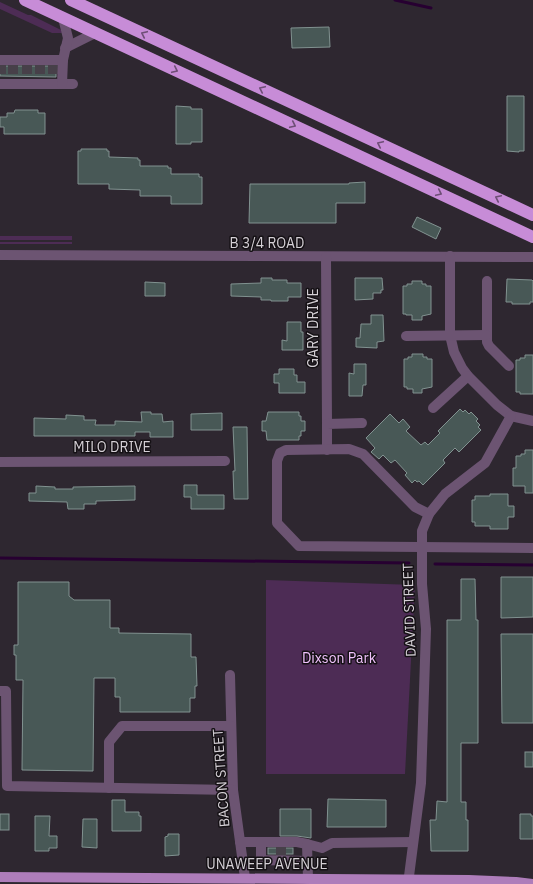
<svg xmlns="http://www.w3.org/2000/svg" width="533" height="884" viewBox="0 0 533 884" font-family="'IBM Plex Sans',sans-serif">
<rect width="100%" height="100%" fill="#2e2730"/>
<g fill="#4d2c55">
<path d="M0 2 28 15H31L61 30 62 33H52L0 9Z"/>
<rect x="0" y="236" width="72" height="4"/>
<rect x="0" y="242" width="72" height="2"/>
<path d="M266 580 415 585 405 774H266Z"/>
</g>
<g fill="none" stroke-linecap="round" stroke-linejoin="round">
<g stroke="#270031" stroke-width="3">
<path d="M395 0 431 8"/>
<path d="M0 558 409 563"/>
<path d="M435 564 533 565"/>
</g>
</g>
<g fill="#485856" stroke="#819290">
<path d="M329 27 330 47 292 48 291 28Z"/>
<path d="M0 66H56V77L0 76Z"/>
<path d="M507 96H524V151H519V152L507 151Z"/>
<path d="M176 106 191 107V109H202V142H191V144H176Z"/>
<path d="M15 110H38V113H45V134H4V127H0V117H7V113H14Z"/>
<path d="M81 149H107V151H109V157L138 158V160H140V166H168V168H171V174H199V177H202V204H171V196H140V190L109 189V184H78V151H81Z"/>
<path d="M365 182V203H336V223H249L250 184H349V183Z"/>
<path d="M417 217 441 228 436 239 412 227Z"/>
<path d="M261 278H272V280H287V283H301V297H288V301H271V300H261V297L231 296V284L261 283Z"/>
<path d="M355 278H382L383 290H381V293H373V299L355 300Z"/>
<path d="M507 279 532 280 533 281V302H530V304H512V302H506Z"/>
<path d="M412 281H422V284H426V286H431V314L422 316V320H412V315H406V314H403V286H407V284H412Z"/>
<path d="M145 282 165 283V296H145Z"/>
<path d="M371 315H383L384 341 377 342V348L356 347V338H360L361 324H371Z"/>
<path d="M287 322H301V332H303V350H282V340L287 341Z"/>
<path d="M412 354H423V357H427V359H432V387L422 389V393H413V389H407V387H404V359H408V357H412Z"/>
<path d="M525 355H533V394H520V392H516V360H520V358H525Z"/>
<path d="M354 364H366V385H363L362 396H349V373L354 374Z"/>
<path d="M279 369H294V375H297V382H305V393H279V383H274V374H279Z"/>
<path d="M460 409 463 412 465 410 469 414 471 412 478 419 476 421 480 425 478 427 481 430 459 452 455 448 443 460 445 463 423 485 419 481 417 482 415 480 412 483 405 475 407 473 395 460 391 463 383 455 379 459 371 452 375 448 366 438 390 414 399 423 403 419 410 427 406 431 421 445 425 442 428 445 440 433 438 431Z"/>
<path d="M141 412H151V414H162L163 422 173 421V437H150V432H135V436H34V418L66 419V415L84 416V420H96L95 425H115V421L142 422Z"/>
<path d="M268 412H299V416H301V421H305V431H301V436H299V440H267L266 431H262V421H266Z"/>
<path d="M222 413V430H191V414Z"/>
<path d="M233 427H247L248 499H234L233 471H235Z"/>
<path d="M525 450H533V493H525V486H513V468H516V456H521V454H525Z"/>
<path d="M184 485H197V495H224V509H191V497H184Z"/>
<path d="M36 486 55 487V489H73V487L135 486V500L96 501V504H84V509H68L67 502 29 501V493H36Z"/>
<path d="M490 494H508V506H514V517H508V529H490V526H475V522H472V500H475V496H490Z"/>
<path d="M501 577H533V617L501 618Z"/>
<path d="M461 579H475L476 620H478V743H461V802H466V820H468V851H431L430 820H436L437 801 447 802V620H461Z"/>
<path d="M18 582H69V596L74 600H110V628H119V633L191 634V657H196L197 686H195V698H190V712H120V697H115V678H94L93 771 22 770 23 680H16V655H14V645H18Z"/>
<path d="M501 634H533V723H502Z"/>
<rect x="525" y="752" width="8" height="15"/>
<path d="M328 799 386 800V827H327Z"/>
<path d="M112 800H125V812H139V816H141V831H112Z"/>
<path d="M280 809H311V838L297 836H280Z"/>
<rect x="0" y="814" width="9" height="16"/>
<path d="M520 814H531V816H533V839H520Z"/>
<path d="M35 816H50L49 836H57V848H49V851H35Z"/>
<path d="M83 819H97V848L82 847Z"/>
<path d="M168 834H179V855L165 856V837L168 836Z"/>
<rect x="268" y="848" width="25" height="6"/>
</g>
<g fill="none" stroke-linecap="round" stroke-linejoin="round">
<g stroke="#474049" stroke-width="10" stroke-dasharray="10 5" stroke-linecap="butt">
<path d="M1 64V76"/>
<path d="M13 64V77"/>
<path d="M27 64V77"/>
<path d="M40 64V77"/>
<path d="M53 64V77"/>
<path d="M281 856V846"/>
</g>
<g stroke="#6c5472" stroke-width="10">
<path d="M65 48 95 33"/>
<path d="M0 60H63"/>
<path d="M0 84H73"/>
<path d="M62 84 63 60 68 38 63 18"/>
<path d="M0 255 533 257"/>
<path d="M450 256V335L454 352 462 368 468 376 497 405 511 416 533 421"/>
<path d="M326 257 327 424"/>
<path d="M487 281V342L489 346 509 366"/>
<path d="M406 336 486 335"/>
<path d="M433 408 468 376"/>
<path d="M327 450V424L362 423"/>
<path d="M0 462 225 461"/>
<path d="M429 514 415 507 363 454 349 449 286 450 280 453 277 461V523L299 546 533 548"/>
<path d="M230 675 233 790 245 878"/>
<path d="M0 691H6L7 786 233 790"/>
<path d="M109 788V742L122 726H231"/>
<path d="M240 842H261"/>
<path d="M307 844 297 842H261V860L308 861"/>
<path d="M308 879 307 844 322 848 332 843 413 842"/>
<path d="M408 884 421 783 426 629 422 584V531L429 514 445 494 485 463 511 416"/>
</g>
<path stroke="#ae7dba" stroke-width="10" d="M0 877 469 880 516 882 533 884"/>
<g stroke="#c78cd7" stroke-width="12">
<path d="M25 0 533 237"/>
<path d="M71 0 533 215"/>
</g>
</g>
<defs><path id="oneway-chevron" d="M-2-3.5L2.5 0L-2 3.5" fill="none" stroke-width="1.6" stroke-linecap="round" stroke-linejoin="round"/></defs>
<g stroke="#6e4e76">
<use href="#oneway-chevron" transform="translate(144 34) rotate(-155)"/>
<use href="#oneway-chevron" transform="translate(175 70) rotate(25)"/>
<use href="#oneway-chevron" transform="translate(262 89) rotate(-155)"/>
<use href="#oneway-chevron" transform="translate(293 125) rotate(25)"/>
<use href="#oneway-chevron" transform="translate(380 144) rotate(-155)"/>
<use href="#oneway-chevron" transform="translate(439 193) rotate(25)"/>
<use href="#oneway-chevron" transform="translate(498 198) rotate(-155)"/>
</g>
<g text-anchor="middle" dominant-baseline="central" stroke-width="3" stroke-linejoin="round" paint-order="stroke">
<g font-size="14" fill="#d5d0d6" stroke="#151115">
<text x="267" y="243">B 3/4 ROAD</text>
<text transform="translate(313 328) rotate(-90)">GARY DRIVE</text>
<text x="112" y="447">MILO DRIVE</text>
<text transform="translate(409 610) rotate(-92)">DAVID STREET</text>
<text transform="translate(221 778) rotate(-94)">BACON STREET</text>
<text x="267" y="864">UNAWEEP AVENUE</text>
</g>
<g font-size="14" fill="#f1c3fd" stroke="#151115">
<text x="339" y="658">Dixson Park</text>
</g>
</g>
</svg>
